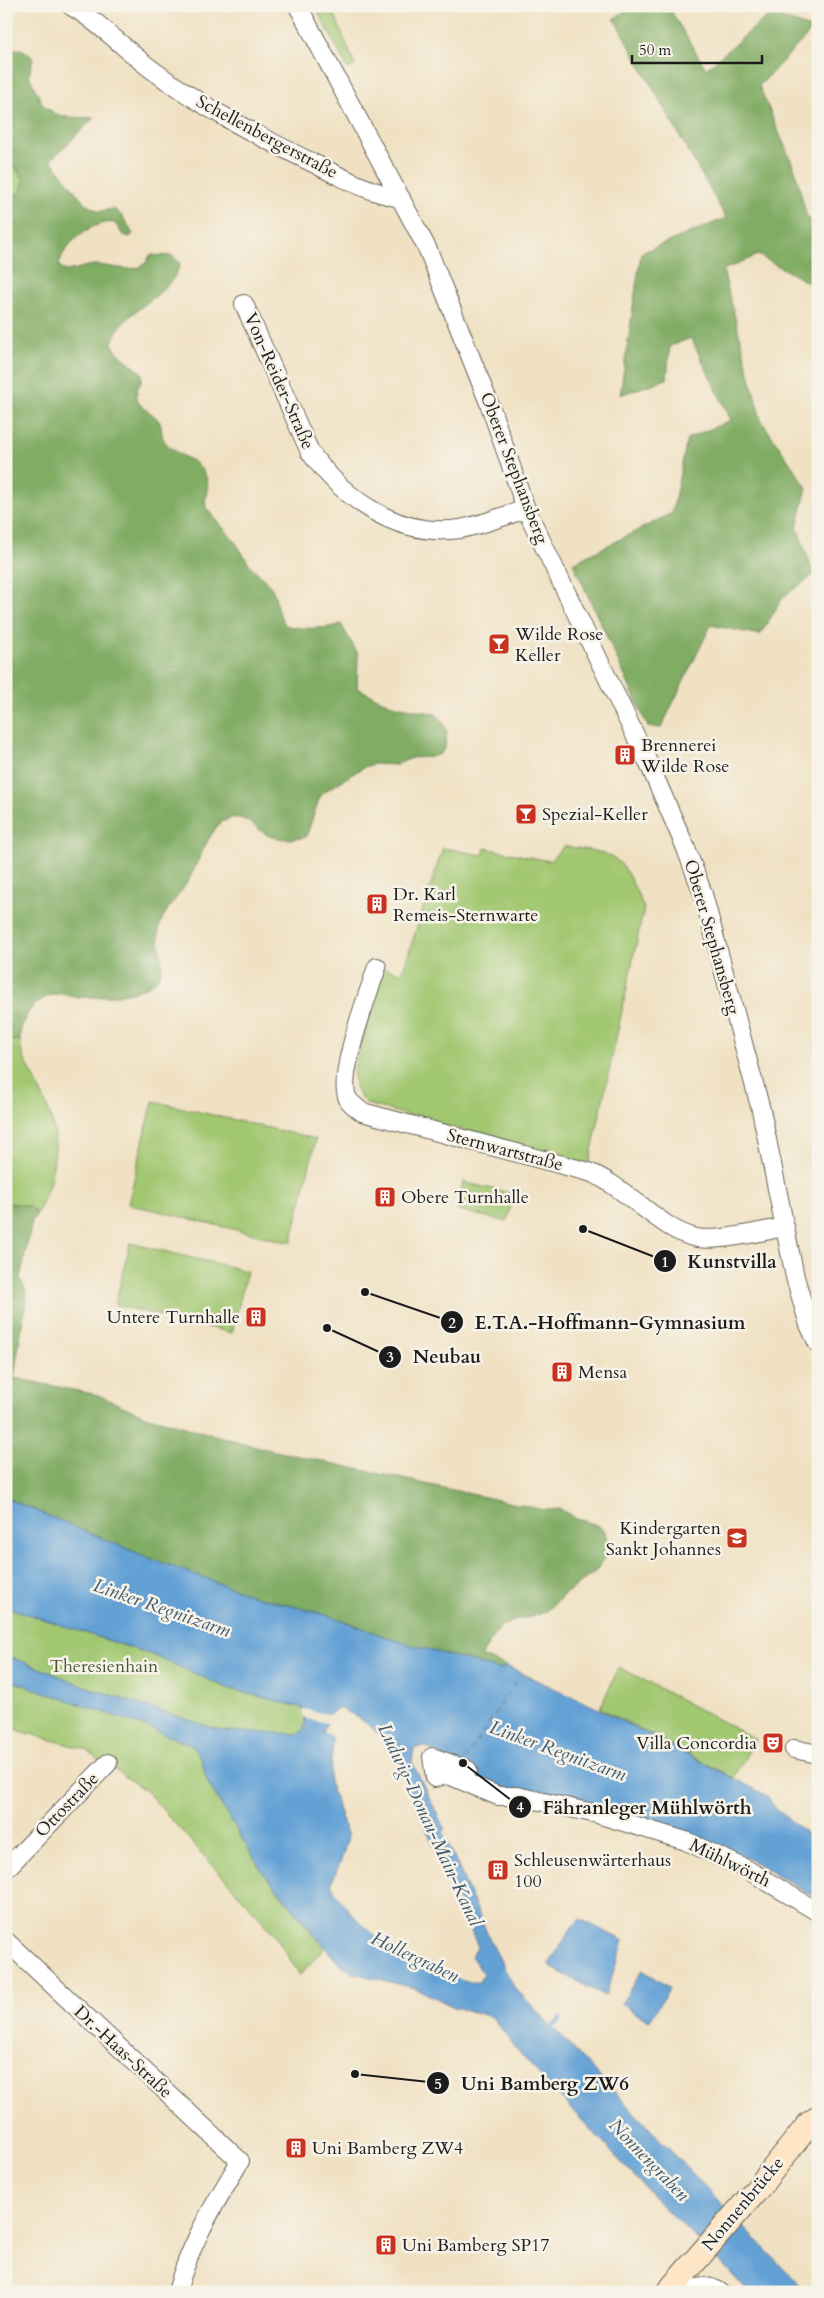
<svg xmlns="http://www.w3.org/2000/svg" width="824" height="2298" viewBox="0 0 824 2298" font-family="Cardo,serif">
<rect width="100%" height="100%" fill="#f7f3e8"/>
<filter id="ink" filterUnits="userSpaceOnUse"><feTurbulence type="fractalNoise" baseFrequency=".02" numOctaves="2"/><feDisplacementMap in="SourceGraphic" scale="10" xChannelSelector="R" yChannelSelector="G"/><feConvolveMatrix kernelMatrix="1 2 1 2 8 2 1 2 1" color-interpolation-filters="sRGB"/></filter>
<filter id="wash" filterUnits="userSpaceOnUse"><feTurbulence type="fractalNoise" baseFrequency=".0096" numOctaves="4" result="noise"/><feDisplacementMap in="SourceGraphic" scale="20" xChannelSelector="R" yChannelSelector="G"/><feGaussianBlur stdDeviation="1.12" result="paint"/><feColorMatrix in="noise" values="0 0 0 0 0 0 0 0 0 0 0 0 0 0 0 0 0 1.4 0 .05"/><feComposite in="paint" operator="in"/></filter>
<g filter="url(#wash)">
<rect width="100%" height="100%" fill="#f0e1c3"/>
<g fill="#a1c771" stroke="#5e7246">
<path d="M315 6H331L355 65 348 69Z"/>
<path d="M6 164 16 168 24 180 22 189 6 203Z"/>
<path d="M564 846C623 855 619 854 644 908L589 1165 367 1104 360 1097 356 1090 353 1071 383 968 402 973 443 848 483 855 485 848 550 861Z"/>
<path d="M6 1040H20C20 1055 28 1065 35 1079 42 1096 54 1118 55 1137 56 1163 49 1193 36 1215L35 1210 16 1204H6Z"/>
<path d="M153 1101 316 1139 291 1243 128 1204Z"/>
<path d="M463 1182 514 1194 507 1222 457 1210Z"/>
<path d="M130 1243 247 1271 232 1333 115 1305Z"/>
<path d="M6 1607 150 1654 230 1689 303 1708 305 1723 303 1731 298 1734 223 1731 95 1690 6 1655Z"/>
<path d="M619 1667 755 1739 734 1778 600 1708Z"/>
<path d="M6 1678 152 1729 191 1745 201 1759 208 1783 262 1871 324 1948 300 1975 274 1934 145 1790 84 1749 6 1727Z"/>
</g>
<g fill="#80ac63" stroke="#4e6440">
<path d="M632 6H668L706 69 770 14 813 29 759 86 795 170 807 218 818 226V288L758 255 723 270 761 420 807 488 797 527 814 575 784 596 760 635 711 625 661 728 648 727 573 563 672 513 687 439 731 420 691 338 670 346 667 379 620 395 641 253 726 218 614 19Z"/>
<path d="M20 49 25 51 33 58 29 76 43 105 54 113 66 117 94 118 51 160 85 204 99 211 114 209 123 217 133 234 130 237 123 235 115 223C94 219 62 244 59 266L66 271C75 270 84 266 93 265 111 264 142 279 150 255L173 256 180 264C171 298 120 310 112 343L117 352 142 373C144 383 134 388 137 399 140 409 153 412 159 421 163 427 160 436 166 443 178 457 198 458 206 477 211 488 203 497 206 508L234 540 250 565 271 587 275 595 277 609 285 625C297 630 329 629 341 624L358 654 357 688 392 705 436 714 441 719 447 732 445 748 440 754 430 757 411 758 396 765 374 764 364 767 330 788 322 794 318 802 306 837C295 839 283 840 272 837 258 832 248 815 232 818 224 820 218 824 214 831 203 846 197 865 188 881 179 897 163 910 159 929 156 949 172 971 150 985 135 994 97 999 79 997 72 996 64 993 57 994 36 997 19 1019 20 1040H6V204L22 189 24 180 16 168 6 164V51Z"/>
<path d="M6 1204C17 1204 32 1203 36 1215L32 1222 20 1278 27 1293 14 1378 98 1395 145 1416 262 1448 544 1510 560 1509 577 1519 598 1525 605 1532 609 1550 608 1554 595 1572 565 1594 547 1611 531 1617 517 1619 503 1626 494 1635 481 1656 506 1666 501 1670 394 1640 334 1617 254 1596 149 1558 6 1498Z"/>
</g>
<g fill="#64a1d5" stroke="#405e78" fill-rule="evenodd">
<path d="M6 1498 149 1558 254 1596 334 1617 394 1640 501 1670 506 1666 599 1709 766 1795 775 1808 818 1843V1899L753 1861 705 1840 651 1820 547 1795 504 1790 466 1774 435 1751 423 1746 414 1749 412 1762 445 1830 443 1832 491 1942 514 1987 806 2292H748L716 2257 660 2204 523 2057 492 2017 454 2007 415 1988 354 1973 340 1965 262 1871 208 1783 201 1759 191 1745 152 1729 6 1679V1655L95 1690 223 1731 298 1734 303 1731 305 1723 303 1708 230 1689 150 1654 6 1607ZM338 1708C358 1715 376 1729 390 1746L478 1947 471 1956 483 1974 479 1982C457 1983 460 1978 441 1969 432 1964 421 1964 412 1959 381 1943 346 1915 331 1884L342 1858 348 1837 329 1781 333 1743 331 1736 323 1733 330 1714Z"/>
<path d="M580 1919 624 1941 605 1996 550 1967 549 1964 572 1927Z"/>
<path d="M642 1970 670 1988 649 2021 621 2004Z"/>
</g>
<path fill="#f0e1c3" d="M303 1709 331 1715 328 1723 303 1718Z"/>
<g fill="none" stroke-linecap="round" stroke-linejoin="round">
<path stroke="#64a1d5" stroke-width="5" d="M549 2030 560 2019"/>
<path stroke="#3c586f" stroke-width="1" stroke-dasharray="6 5" stroke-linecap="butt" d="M464 1761 517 1680"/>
</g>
</g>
<g filter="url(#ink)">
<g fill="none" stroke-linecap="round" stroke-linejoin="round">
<g stroke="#666156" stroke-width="20">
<g id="street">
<path d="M71 6C101 23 124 49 151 69 202 107 256 135 313 163 341 177 370 193 401 198"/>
<path d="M298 6 428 250 489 403 526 509 649 764 685 846 703 894 761 1110 795 1277 809 1325 818 1344"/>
<path d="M244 304 310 452C344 499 398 538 460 529 482 525 504 516 526 509"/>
<path d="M377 967C369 992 336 1076 348 1099 351 1104 357 1108 362 1112L589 1172C627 1187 661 1231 697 1238 719 1242 762 1231 785 1227"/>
<path d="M794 1749 818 1754"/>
<path d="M468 1770 432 1757 435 1778 445 1775 451 1776 498 1796H517L597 1814 686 1841 748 1870 818 1912"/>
<path d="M6 1869 108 1763"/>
<path d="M6 1941 240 2161C215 2203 189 2245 177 2292"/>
<path d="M688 2292C698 2286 709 2285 720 2292"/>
</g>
</g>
<g stroke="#666156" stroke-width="26">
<path id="secondary" d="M668 2292 754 2193 809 2124 818 2118"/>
</g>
<use href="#street" stroke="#fff" stroke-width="18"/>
<use href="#secondary" stroke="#fde5c5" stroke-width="24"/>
</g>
</g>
<defs>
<g id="bar-square" transform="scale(1.125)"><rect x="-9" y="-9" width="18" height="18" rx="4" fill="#c8321e" stroke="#f7f3e8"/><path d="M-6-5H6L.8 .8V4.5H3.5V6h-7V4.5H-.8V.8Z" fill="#fff"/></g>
<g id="building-square" transform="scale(1.125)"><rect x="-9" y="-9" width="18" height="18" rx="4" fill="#c8321e" stroke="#f7f3e8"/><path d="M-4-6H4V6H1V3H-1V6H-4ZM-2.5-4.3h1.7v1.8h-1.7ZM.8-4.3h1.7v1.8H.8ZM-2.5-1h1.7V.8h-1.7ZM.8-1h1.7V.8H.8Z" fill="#fff"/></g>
<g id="school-square" transform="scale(1.125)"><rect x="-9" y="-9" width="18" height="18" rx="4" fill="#c8321e" stroke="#f7f3e8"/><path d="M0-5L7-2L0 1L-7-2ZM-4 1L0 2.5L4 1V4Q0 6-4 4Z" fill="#fff"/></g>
<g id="theatre-square" transform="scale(1.125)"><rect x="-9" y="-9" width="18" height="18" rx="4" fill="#c8321e" stroke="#f7f3e8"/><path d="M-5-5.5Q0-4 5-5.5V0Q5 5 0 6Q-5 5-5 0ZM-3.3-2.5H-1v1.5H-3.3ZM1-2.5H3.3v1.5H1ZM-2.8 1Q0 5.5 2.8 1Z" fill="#fff"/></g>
</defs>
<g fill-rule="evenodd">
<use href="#bar-square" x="499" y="644"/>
<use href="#building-square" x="625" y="755"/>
<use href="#bar-square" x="526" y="814"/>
<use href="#building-square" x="377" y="904"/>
<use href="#building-square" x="385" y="1197"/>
<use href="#building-square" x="256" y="1317"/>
<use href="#building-square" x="562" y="1372"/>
<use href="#school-square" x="737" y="1538"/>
<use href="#theatre-square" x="773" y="1743"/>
<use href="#building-square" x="498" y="1870"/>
<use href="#building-square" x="296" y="2148"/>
<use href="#building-square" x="386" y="2245"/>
</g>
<g text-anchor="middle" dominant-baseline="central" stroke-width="5" stroke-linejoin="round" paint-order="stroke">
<g font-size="18" fill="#1c1c1c" stroke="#f7f3e8">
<text transform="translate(267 137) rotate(28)">Schellenbergerstraße</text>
<text transform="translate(279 381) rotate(66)">Von-Reider-Straße</text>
<text transform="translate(514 468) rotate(69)">Oberer Stephansberg</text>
<text transform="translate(712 937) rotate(74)">Oberer Stephansberg</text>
<text transform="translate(505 1150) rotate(15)">Sternwartstraße</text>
<text transform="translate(67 1805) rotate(-46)">Ottostraße</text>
<text transform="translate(730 1863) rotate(26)">Mühlwörth</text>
<text transform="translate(123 2052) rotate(43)">Dr.-Haas-Straße</text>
<text transform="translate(743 2204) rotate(-50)">Nonnenbrücke</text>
</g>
<g font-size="18" fill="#1c1c1c" stroke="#f7f3e8" text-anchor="start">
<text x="515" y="634">Wilde Rose<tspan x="515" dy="21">Keller</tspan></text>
<text x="641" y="745">Brennerei<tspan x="641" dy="21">Wilde Rose</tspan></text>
<text x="542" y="814">Spezial-Keller</text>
<text x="393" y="894">Dr. Karl<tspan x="393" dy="21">Remeis-Sternwarte</tspan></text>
<text x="401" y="1197">Obere Turnhalle</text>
<text x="240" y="1317" text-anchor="end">Untere Turnhalle</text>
<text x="578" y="1372">Mensa</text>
<text x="721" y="1528" text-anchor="end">Kindergarten<tspan x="721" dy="21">Sankt Johannes</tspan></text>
<text x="757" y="1743" text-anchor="end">Villa Concordia</text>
<text x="514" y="1860">Schleusenwärterhaus<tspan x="514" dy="21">100</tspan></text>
<text x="312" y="2148">Uni Bamberg ZW4</text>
<text x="402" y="2245">Uni Bamberg SP17</text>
</g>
<g font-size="18" fill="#4b583a" stroke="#f7f3e8">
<text x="104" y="1666">Theresienhain</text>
</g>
<g font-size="19" font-style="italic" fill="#3c586f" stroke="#f7f3e8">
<text transform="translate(162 1608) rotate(19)">Linker Regnitzarm</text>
<text transform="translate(558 1751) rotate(20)">Linker Regnitzarm</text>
<text transform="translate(430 1825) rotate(65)">Ludwig-Donau-Main-Kanal</text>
<text transform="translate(415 1957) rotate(25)">Hollergraben</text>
<text transform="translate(649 2160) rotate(46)">Nonnengraben</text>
</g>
</g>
<path fill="none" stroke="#1c1c1c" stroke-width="2" d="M583 1229L665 1261M365 1292L452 1322M327 1328L390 1357M463 1763L520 1807M355 2074L438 2083"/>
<g fill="#1c1c1c" stroke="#f7f3e8" stroke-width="2">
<circle cx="583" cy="1229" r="5"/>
<circle cx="365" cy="1292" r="5"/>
<circle cx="327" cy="1328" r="5"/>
<circle cx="463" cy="1763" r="5"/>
<circle cx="355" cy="2074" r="5"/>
<circle cx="665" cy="1261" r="12"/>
<circle cx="452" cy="1322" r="12"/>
<circle cx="390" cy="1357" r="12"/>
<circle cx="520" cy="1807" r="12"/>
<circle cx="438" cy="2083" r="12"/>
</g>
<g font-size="15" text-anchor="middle" font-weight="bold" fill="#fff">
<text x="665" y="1267">1</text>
<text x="452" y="1328">2</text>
<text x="390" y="1362">3</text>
<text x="520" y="1812">4</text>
<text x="438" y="2089">5</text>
</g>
<g font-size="19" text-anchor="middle" font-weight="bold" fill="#1c1c1c" stroke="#f7f3e8" stroke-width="5" stroke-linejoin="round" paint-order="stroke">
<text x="732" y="1268">Kunstvilla</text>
<text x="610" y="1329">E.T.A.-Hoffmann-Gymnasium</text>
<text x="447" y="1363">Neubau</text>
<text x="647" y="1814">Fähranleger Mühlwörth</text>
<text x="545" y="2090">Uni Bamberg ZW6</text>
</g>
<rect width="824" height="2298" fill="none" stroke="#f7f3e8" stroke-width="25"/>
<path d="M632 55v8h130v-8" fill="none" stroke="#1c1c1c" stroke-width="2.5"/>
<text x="639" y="55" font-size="15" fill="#1c1c1c" stroke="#f7f3e8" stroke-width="4" paint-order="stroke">50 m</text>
</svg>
